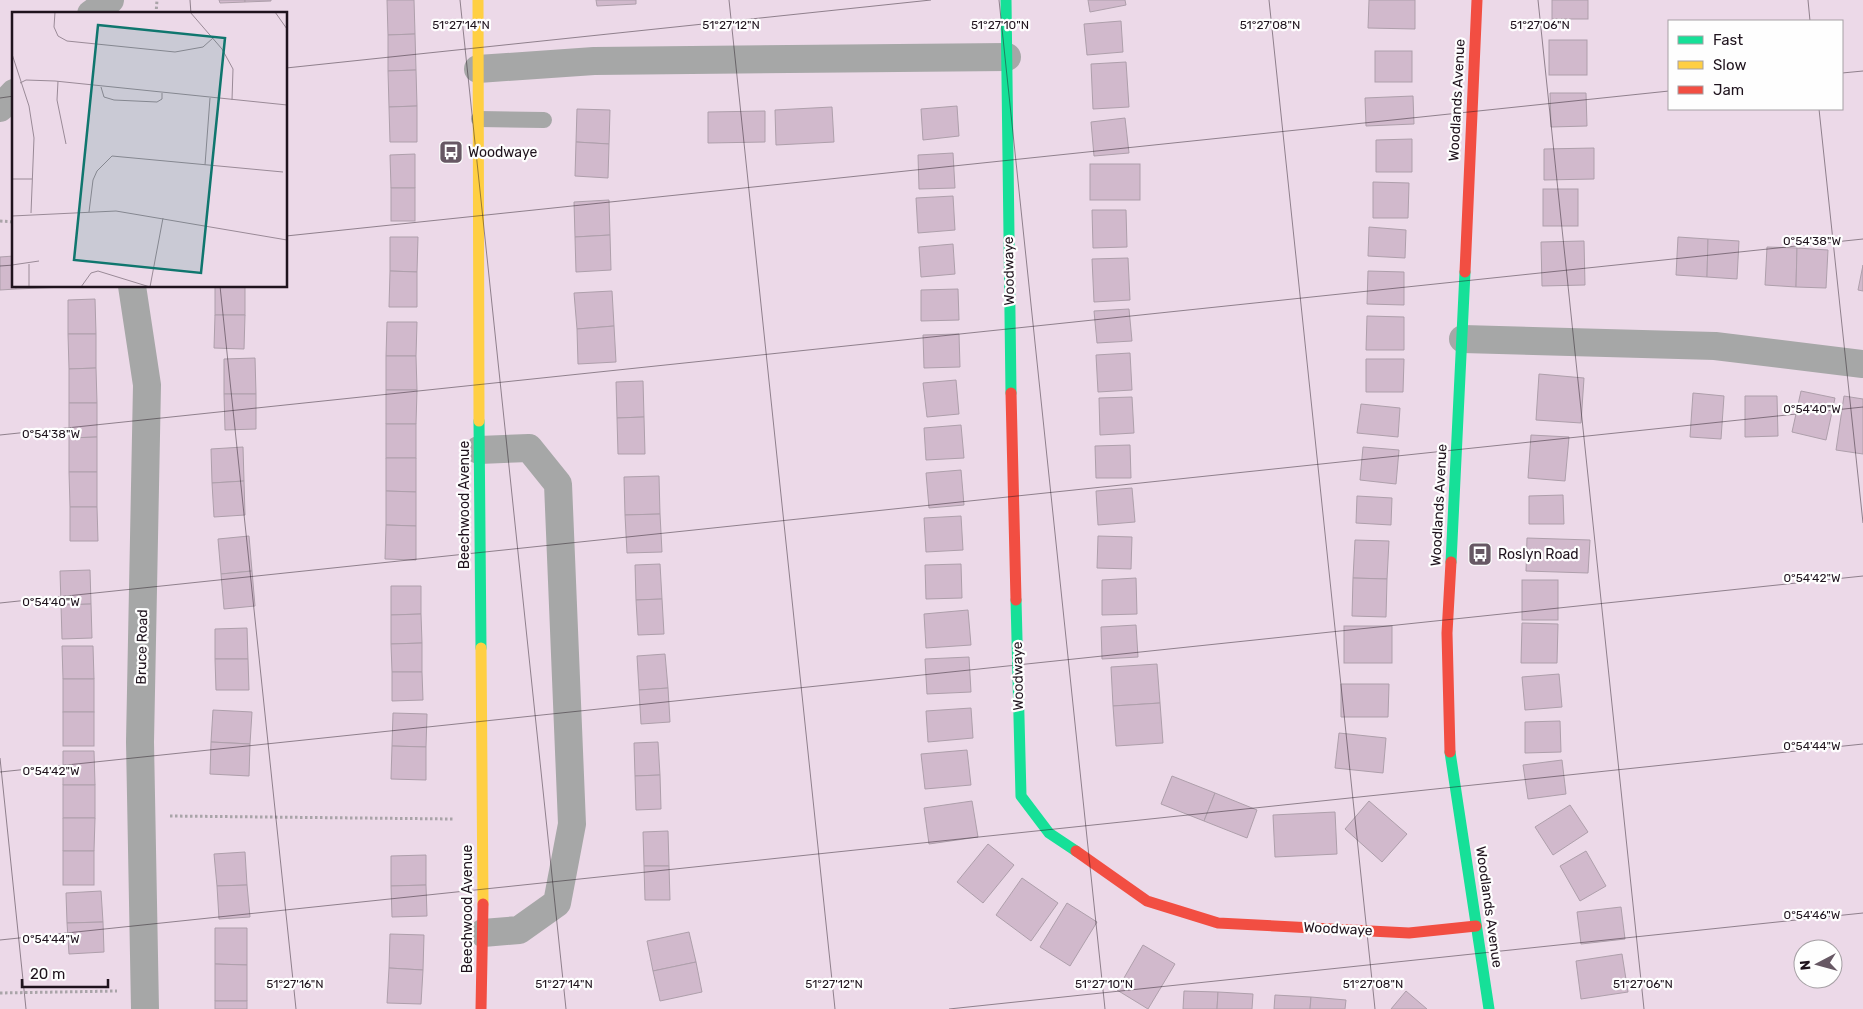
<svg xmlns="http://www.w3.org/2000/svg" width="1863" height="1009" viewBox="0 0 1863 1009" font-family="Rubik,sans-serif">
<rect width="100%" height="100%" fill="#ecd9e8"/>
<g fill="#d1b9cc" stroke="#ae9fab">
<path d="M219 0H245V2L220 3Z"/>
<path d="M245 0H271V1L245 2Z"/>
<path d="M387 0H414L415 34 388 35Z"/>
<path d="M596 0H636V4L597 6Z"/>
<path d="M1088 0H1125L1126 5 1090 12Z"/>
<path d="M1369 0H1415V29L1368 28Z"/>
<rect x="1552" y="0" width="36" height="19"/>
<path d="M1121 21 1123 52 1087 55 1084 24Z"/>
<path d="M415 34 416 70 388 71V35Z"/>
<rect x="1549" y="40" width="38" height="35"/>
<rect x="1375" y="51" width="37" height="31"/>
<path d="M1126 62 1129 107 1093 109 1091 64Z"/>
<path d="M416 70 417 106 389 107 388 71Z"/>
<path d="M1550 93H1586L1587 126 1551 127Z"/>
<path d="M1413 96 1414 124 1366 126 1365 98Z"/>
<path d="M417 106V142H390L389 107Z"/>
<path d="M957 106 959 136 923 140 921 109Z"/>
<path d="M832 107 834 142 776 145 775 110Z"/>
<path d="M577 109 610 110 609 144 576 142Z"/>
<path d="M765 111V142L708 143V112Z"/>
<path d="M1125 118 1129 153 1094 156 1091 122Z"/>
<path d="M1412 139V172H1376V140Z"/>
<path d="M576 142 609 144 608 178 575 176Z"/>
<path d="M1594 148V179L1544 180V149Z"/>
<path d="M953 153 955 188 919 189 918 155Z"/>
<path d="M415 154V188H391L390 155Z"/>
<rect x="1090" y="164" width="50" height="36"/>
<path d="M1373 182 1409 183 1408 218H1373Z"/>
<rect x="391" y="188" width="24" height="33"/>
<rect x="1543" y="189" width="35" height="37"/>
<path d="M953 196 955 230 918 233 916 198Z"/>
<path d="M609 200 610 235 575 237 574 202Z"/>
<path d="M1092 210H1126L1127 247 1093 248Z"/>
<path d="M1369 227 1406 230 1405 258 1368 256Z"/>
<path d="M610 235 611 270 576 272 575 237Z"/>
<path d="M390 237H418L417 272 390 271Z"/>
<path d="M1678 237 1708 239 1707 277 1676 275Z"/>
<path d="M1708 239 1739 241 1737 279 1707 277Z"/>
<path d="M1584 241 1585 285 1542 286 1541 242Z"/>
<path d="M953 244 955 274 921 277 919 247Z"/>
<path d="M1767 247 1797 248 1796 287 1765 285Z"/>
<path d="M1797 248 1828 250 1826 288 1796 287Z"/>
<path d="M14 256V286H16V289L0 290V257Z"/>
<path d="M1128 258 1130 300 1094 302 1092 259Z"/>
<path d="M1863 265V291L1858 290Z"/>
<path d="M390 271 417 272V307H389Z"/>
<path d="M1368 271 1404 272V305L1367 304Z"/>
<path d="M16 286H41V288L16 289Z"/>
<path d="M41 286H66V287L41 288Z"/>
<rect x="215" y="286" width="30" height="29"/>
<path d="M958 289 959 320 921 321V290Z"/>
<path d="M612 291 614 326 577 329 574 293Z"/>
<path d="M95 299 96 334H68V300Z"/>
<path d="M1129 309 1132 341 1097 343 1094 311Z"/>
<path d="M215 315H245L244 349 214 348Z"/>
<path d="M1367 316 1404 317V350H1366Z"/>
<path d="M387 322H417L416 356H386Z"/>
<path d="M614 326 616 362 578 364 577 329Z"/>
<path d="M68 334H96V368L69 369Z"/>
<path d="M959 334 960 367 924 368 923 335Z"/>
<path d="M1130 353 1132 390 1098 392 1096 355Z"/>
<path d="M386 356H416L417 390H386Z"/>
<path d="M255 358 256 394H224V359Z"/>
<path d="M1366 359H1404L1403 392H1366Z"/>
<path d="M96 368 97 403H69V369Z"/>
<path d="M1539 374 1584 378 1581 423 1536 420Z"/>
<path d="M956 380 959 414 927 417 923 383Z"/>
<path d="M643 381 644 417 617 418 616 382Z"/>
<path d="M386 390H417L416 424H386Z"/>
<path d="M1801 391 1835 398 1826 440 1792 432Z"/>
<path d="M1693 393 1724 396 1721 439 1690 437Z"/>
<path d="M224 394H256V429L225 430Z"/>
<path d="M1745 396H1777L1778 436 1745 437Z"/>
<path d="M1844 396 1863 399V454L1836 450Z"/>
<path d="M1132 397 1134 433 1100 435 1099 398Z"/>
<path d="M69 403H97V437L69 438Z"/>
<path d="M1361 404 1400 408 1398 437 1357 433Z"/>
<path d="M644 417 645 454H618L617 418Z"/>
<rect x="386" y="424" width="30" height="34"/>
<path d="M961 425 964 458 926 460 924 428Z"/>
<path d="M1531 435 1569 437 1565 481 1528 478Z"/>
<path d="M97 437V472H69V438Z"/>
<path d="M1130 445 1131 478H1096L1095 446Z"/>
<path d="M243 447 244 481 212 483 211 449Z"/>
<path d="M1363 447 1399 450 1396 484 1360 480Z"/>
<path d="M386 458H416V492L386 491Z"/>
<path d="M961 470 964 505 929 508 926 473Z"/>
<path d="M69 472H97V507H70Z"/>
<path d="M659 476 660 514 625 515 624 477Z"/>
<path d="M244 481 245 515 214 517 212 483Z"/>
<path d="M1132 488 1135 522 1098 525 1096 491Z"/>
<path d="M386 491 416 492V526L386 525Z"/>
<path d="M1563 495 1564 524H1529V496Z"/>
<path d="M1357 496 1392 498 1391 525 1356 523Z"/>
<path d="M70 507H97L98 541H70Z"/>
<path d="M660 514 662 552 627 553 625 515Z"/>
<path d="M961 516 963 550 926 552 924 518Z"/>
<path d="M386 525 416 526V560L385 559Z"/>
<path d="M249 536 252 571 221 574 218 539Z"/>
<path d="M1098 536 1132 537 1131 569 1097 568Z"/>
<path d="M1527 538 1590 540 1588 573 1526 571Z"/>
<path d="M1355 540 1389 541 1387 579 1353 578Z"/>
<path d="M660 564 662 599 636 600 635 565Z"/>
<path d="M961 564 962 598 926 599 925 565Z"/>
<path d="M90 570 91 604 61 605 60 571Z"/>
<path d="M252 571 255 606 224 609 221 574Z"/>
<path d="M1136 578 1137 614 1102 615V580Z"/>
<path d="M1353 578 1387 579 1386 617 1352 616Z"/>
<rect x="1522" y="580" width="36" height="40"/>
<path d="M391 586H421V614L391 615Z"/>
<path d="M662 599 664 634 638 635 636 600Z"/>
<path d="M91 604 92 638 62 639 61 605Z"/>
<path d="M968 610 971 645 926 648 924 614Z"/>
<path d="M421 614 422 643 391 644V615Z"/>
<path d="M1522 623 1558 624 1557 663H1521Z"/>
<path d="M1136 625 1138 657 1102 659 1101 627Z"/>
<rect x="1344" y="626" width="48" height="37"/>
<path d="M247 628 248 659H215V629Z"/>
<path d="M422 643V672H392L391 644Z"/>
<path d="M62 646H93L94 679H63Z"/>
<path d="M665 654 668 688 639 690 637 656Z"/>
<path d="M969 657 971 692 927 694 925 659Z"/>
<path d="M215 659H248L249 690H216Z"/>
<path d="M1157 664 1160 703 1113 706 1111 667Z"/>
<path d="M392 672H422L423 700 392 701Z"/>
<path d="M1559 674 1562 707 1525 710 1522 677Z"/>
<rect x="63" y="679" width="31" height="33"/>
<path d="M1341 684H1389L1388 717H1341Z"/>
<path d="M668 688 670 722 641 724 639 690Z"/>
<path d="M1160 703 1163 743 1116 746 1113 706Z"/>
<path d="M971 708 973 738 928 742 926 711Z"/>
<path d="M213 710 252 712 250 744 211 742Z"/>
<rect x="63" y="712" width="31" height="34"/>
<path d="M393 713 427 714 426 747 392 746Z"/>
<path d="M1560 721 1561 752 1525 753V722Z"/>
<path d="M1339 733 1386 738 1383 773 1335 768Z"/>
<path d="M211 742 250 744 249 776 210 774Z"/>
<path d="M658 742 660 775 635 776 634 743Z"/>
<path d="M392 746 426 747V780L391 779Z"/>
<path d="M967 750 971 785 925 789 921 754Z"/>
<path d="M63 751H94L95 785H63Z"/>
<path d="M1562 760 1566 794 1528 799 1523 765Z"/>
<path d="M660 775 661 809 636 810 635 776Z"/>
<path d="M1172 776 1215 793 1204 821 1161 804Z"/>
<rect x="63" y="785" width="32" height="33"/>
<path d="M1215 793 1257 810 1247 838 1204 821Z"/>
<path d="M972 801 978 837 929 844 924 808Z"/>
<path d="M1369 801 1407 834 1382 862 1345 829Z"/>
<path d="M1570 805 1588 832 1553 855 1535 827Z"/>
<path d="M1335 812 1337 854 1275 857 1273 815Z"/>
<path d="M63 818H95L94 851H63Z"/>
<path d="M668 831 669 866H644L643 832Z"/>
<path d="M988 844 1014 865 983 903 957 882Z"/>
<rect x="63" y="851" width="31" height="34"/>
<path d="M1586 851 1606 886 1580 901 1560 866Z"/>
<path d="M245 852 247 885 217 886 214 854Z"/>
<path d="M426 855V885L391 886V856Z"/>
<path d="M644 866H669L670 900H645Z"/>
<path d="M1022 878 1058 903 1031 941 996 915Z"/>
<path d="M247 885 250 917 219 919 217 886Z"/>
<path d="M426 885 427 916 392 917 391 886Z"/>
<path d="M101 891 103 922 67 923 66 893Z"/>
<path d="M1067 903 1097 922 1070 966 1040 947Z"/>
<path d="M1621 907 1625 939 1581 944 1577 912Z"/>
<path d="M103 922 104 952 69 954 67 923Z"/>
<path d="M215 928H247V965L215 964Z"/>
<path d="M689 932 696 962 653 971 647 941Z"/>
<path d="M390 934 424 935 423 970 389 968Z"/>
<path d="M1143 945 1175 964 1148 1009 1117 990Z"/>
<path d="M1622 954 1628 992 1581 999 1576 961Z"/>
<path d="M696 962 702 992 660 1001 653 971Z"/>
<path d="M215 964 247 965V1001H215Z"/>
<path d="M389 968 423 970 421 1004 387 1003Z"/>
<path d="M1184 991 1218 992 1217 1009H1183Z"/>
<path d="M1406 991 1427 1009H1391Z"/>
<path d="M1218 992 1253 994 1252 1009H1217Z"/>
<path d="M1275 995 1311 997 1310 1009H1274Z"/>
<path d="M1311 997 1346 1000 1345 1009H1310Z"/>
<rect x="215" y="1001" width="32" height="8"/>
</g>
<g fill="none" stroke-linecap="round" stroke-linejoin="round">
<g stroke="#a9a4a8" stroke-width="3" stroke-dasharray="2.5 2.5" stroke-linecap="butt">
<path d="M156 14 157 0"/>
<path d="M0 221 14 222"/>
<path d="M170 816 453 819"/>
<path d="M0 993 117 991"/>
</g>
<path stroke="#a6a7a7" stroke-width="16" d="M479 119 544 120"/>
<g stroke="#a6a7a7" stroke-width="28">
<path d="M91 14 110 0"/>
<path d="M478 69 594 61 1007 57"/>
<path d="M0 108 14 93"/>
<path d="M132 286 147 385 140 742 145 1009"/>
<path d="M1463 339 1715 346 1863 364"/>
<path d="M479 450 529 448 558 484 572 824 557 903 519 930 483 933"/>
</g>
<g stroke="#16e098" stroke-width="11">
<path d="M1006 0 1011 393"/>
<path d="M479 421 481 648"/>
<path d="M1451 562 1465 272"/>
<path d="M1016 600 1021 796 1049 833 1076 851"/>
<path d="M1450 752 1489 1009"/>
</g>
<g stroke="#ffcf43" stroke-width="11">
<path d="M478 0 479 421"/>
<path d="M481 648 483 904"/>
</g>
<g stroke="#f24e42" stroke-width="11">
<path d="M1465 272 1477 0"/>
<path d="M1011 393 1016 600"/>
<path d="M1450 752 1447 633 1451 562"/>
<path d="M1076 851 1147 901 1218 923 1409 933 1476 926"/>
<path d="M481 1009 483 904"/>
</g>
</g>
<path fill="none" stroke="#1f131d" stroke-width="1" stroke-opacity="0.45" d="M190 0 191 14M460 0 566 1009M729 0 835 1009M999 0 1105 1009M1269 0 1375 1009M1538 0 1644 1009M1808 0 1810 21M286 68 931 0M1842 73 1863 71M0 98 14 96M1819 109 1863 523M286 236 1669 91M0 266 14 265M220 286 296 1009M0 435 1863 239M0 603 1863 407M0 758 26 1009M0 772 1863 576M0 940 1863 744M949 1009 1863 913"/>
<defs>
<g id="bus-square" transform="scale(1.25)"><rect x="-9" y="-9" width="18" height="18" rx="4" fill="#675864" stroke="#fefefe"/><path d="M-5-6H5V4H4V6H2V4H-2V6H-4V4H-5ZM-3.5-4V0h7V-4ZM-3.5 1.2v1.5H-2V1.2ZM2 1.2v1.5H3.5V1.2Z" fill="#fff"/></g>
</defs>
<g fill-rule="evenodd">
<use href="#bus-square" x="451" y="152"/>
<use href="#bus-square" x="1480" y="554"/>
</g>
<g text-anchor="middle" dominant-baseline="central" stroke-width="4.5" stroke-linejoin="round" paint-order="stroke">
<g font-size="14" fill="#1f131d" stroke="#fefefe">
<text transform="translate(1457 100) rotate(-87)">Woodlands Avenue</text>
<text transform="translate(1009 271) rotate(-91)">Woodwaye</text>
<text transform="translate(464 505) rotate(-90)">Beechwood Avenue</text>
<text transform="translate(1439 505) rotate(-87)">Woodlands Avenue</text>
<text transform="translate(142 647) rotate(-89)">Bruce Road</text>
<text transform="translate(1018 676) rotate(-91)">Woodwaye</text>
<text transform="translate(1489 907) rotate(82)">Woodlands Avenue</text>
<text transform="translate(467 909) rotate(-90)">Beechwood Avenue</text>
<text transform="translate(1338 929) rotate(3)">Woodwaye</text>
</g>
<g font-size="14" fill="#1f131d" stroke="#fefefe" text-anchor="start">
<text x="468" y="152">Woodwaye</text>
<text x="1498" y="554">Roslyn Road</text>
</g>
</g>
<g transform="translate(12 12)">
<rect width="275" height="275" fill="#ecd9e8"/>
<path fill="none" stroke="#9a8a97" stroke-width="1" d="M43 0 42 15 46 24 55 29 163 40 191 35 201 26M178 0 210 37 221 57 220 88M263 0 275 17M0 42 17 94 22 126 19 201M46 69 45 88 54 132M8 71 14 68 43 69 275 93M89 75 92 85 102 88 145 90 150 87V81M193 153 198 86M0 167H20M77 200 81 168 85 159 100 144 271 160M0 204 104 199 275 228M0 253 27 249M17 275V252M69 275 79 261 86 259 138 275 151 206"/>
<path fill="#0f766e" fill-opacity="0.15" stroke="#0f766e" stroke-width="2.5" d="M86 13 213 26 189 261 62 248Z"/>
<rect width="275" height="275" fill="none" stroke="#1f131d" stroke-width="2.5"/>
</g>
<g font-size="12" text-anchor="middle" fill="#1f131d" stroke="#fefefe" stroke-width="4.5" stroke-linejoin="round" paint-order="stroke">
<text x="461" y="29">51°27'14"N</text>
<text x="731" y="29">51°27'12"N</text>
<text x="1000" y="29">51°27'10"N</text>
<text x="1270" y="29">51°27'08"N</text>
<text x="1540" y="29">51°27'06"N</text>
<text x="1812" y="245">0°54'38"W</text>
<text x="1812" y="413">0°54'40"W</text>
<text x="51" y="438">0°54'38"W</text>
<text x="1812" y="582">0°54'42"W</text>
<text x="51" y="606">0°54'40"W</text>
<text x="1812" y="750">0°54'44"W</text>
<text x="51" y="775">0°54'42"W</text>
<text x="1812" y="919">0°54'46"W</text>
<text x="51" y="943">0°54'44"W</text>
<text x="295" y="988">51°27'16"N</text>
<text x="564" y="988">51°27'14"N</text>
<text x="834" y="988">51°27'12"N</text>
<text x="1104" y="988">51°27'10"N</text>
<text x="1373" y="988">51°27'08"N</text>
<text x="1643" y="988">51°27'06"N</text>
</g>
<rect x="1668" y="20" width="175" height="90" fill="#fefefe" stroke="#a5a0a4"/>
<rect x="1678" y="36" width="25" height="8" fill="#16e098" stroke="#a5a0a4"/>
<text x="1713" y="45" font-size="15" fill="#1f131d">Fast</text>
<rect x="1678" y="61" width="25" height="8" fill="#ffcf43" stroke="#a5a0a4"/>
<text x="1713" y="70" font-size="15" fill="#1f131d">Slow</text>
<rect x="1678" y="86" width="25" height="8" fill="#f24e42" stroke="#a5a0a4"/>
<text x="1713" y="95" font-size="15" fill="#1f131d">Jam</text>
<g transform="translate(1818 964) rotate(264)"><circle r="24" fill="#fefefe" stroke="#a5a0a4"/>
<path d="M0-4L9 19L0 12L-9 19Z" fill="#675864"/>
<text y="-8" font-size="14" font-weight="bold" text-anchor="middle" fill="#1f131d">N</text>
</g>
<path d="M22 979v8h86v-8" fill="none" stroke="#1f131d" stroke-width="2.5"/>
<text x="30" y="979" font-size="15" fill="#1f131d" stroke="#fefefe" stroke-width="4" paint-order="stroke">20 m</text>
</svg>
